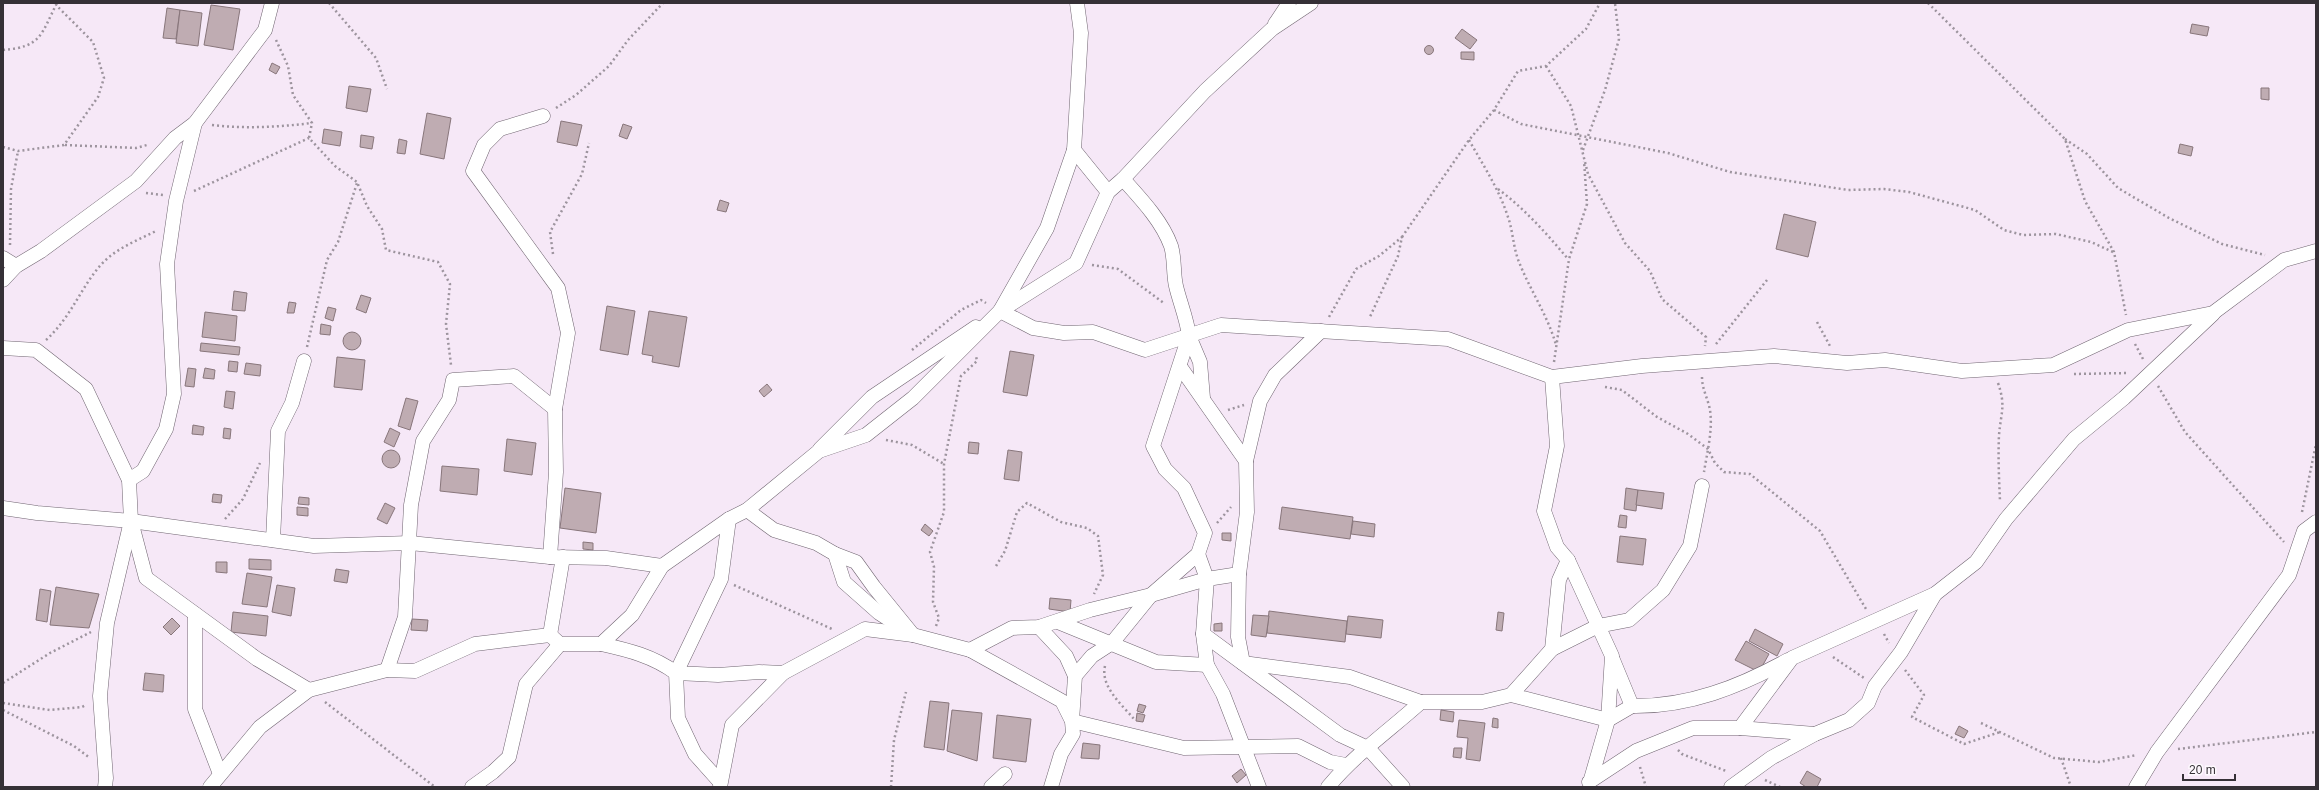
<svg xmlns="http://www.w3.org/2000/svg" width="2319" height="790" viewBox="0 0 2319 790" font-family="Helvetica,sans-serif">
<rect width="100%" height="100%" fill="#f6e8f7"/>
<g fill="#bfacb2" stroke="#88767b">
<path d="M211 5 240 9 233 50 204 45Z"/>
<path d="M167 8 180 10 176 39 163 38Z"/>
<path d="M180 10 202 13 198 46 176 43Z"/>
<path d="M2192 24 2209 27 2207 36 2190 33Z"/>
<path d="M1462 29 1477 40 1470 49 1455 38Z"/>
<circle cx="1429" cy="50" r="4.5"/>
<path d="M1461 52H1474V60L1461 59Z"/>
<path d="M272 63 280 67 276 74 269 70Z"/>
<path d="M349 86 371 89 367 112 346 108Z"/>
<path d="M2261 88H2269V100L2261 99Z"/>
<path d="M427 113 451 118 444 159 420 154Z"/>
<path d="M561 121 582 125 577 146 557 142Z"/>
<path d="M623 124 632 127 627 139 619 136Z"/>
<path d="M324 129 342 132 340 146 322 143Z"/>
<path d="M361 135 374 137 372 149 360 147Z"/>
<path d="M399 139 407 141 405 154 397 153Z"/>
<path d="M2180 144 2193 147 2191 156 2178 153Z"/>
<path d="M720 200 729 203 726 212 717 210Z"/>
<path d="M1784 214 1816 222 1808 257 1776 249Z"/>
<path d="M234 291 247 293 245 311 232 310Z"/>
<path d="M361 295 371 298 366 313 356 309Z"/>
<path d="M289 302 296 303 294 313H287Z"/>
<path d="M607 306 635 311 628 355 600 350Z"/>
<path d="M328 307 336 309 333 321 325 318Z"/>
<path d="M649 311 687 317 679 367 652 362 653 356 642 354Z"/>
<path d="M205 312 237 316 235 341 202 337Z"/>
<path d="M321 324 331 326 330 335 320 334Z"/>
<circle cx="352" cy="341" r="9"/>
<path d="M201 343 240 347 239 355 200 351Z"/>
<path d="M1010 351 1034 355 1027 396 1003 392Z"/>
<path d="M337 357 365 360 362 390 334 387Z"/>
<path d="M229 361 238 362 237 372 228 371Z"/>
<path d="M246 363 261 365 260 376 244 374Z"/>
<path d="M188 368 196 369 194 387 185 386Z"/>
<path d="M205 368 215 370 214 379 203 378Z"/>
<path d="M767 384 772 390 764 397 759 391Z"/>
<path d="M226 391 235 392 233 409 224 407Z"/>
<path d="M406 398 418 401 410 430 398 426Z"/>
<path d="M193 425 204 427 203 435 192 434Z"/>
<path d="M224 428 231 429 230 439 223 438Z"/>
<path d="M390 428 400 433 394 447 384 442Z"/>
<path d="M507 439 536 443 532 475 504 471Z"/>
<path d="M969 442 979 443 978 454 968 453Z"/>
<path d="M1008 450 1022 452 1019 481 1004 479Z"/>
<circle cx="391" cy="459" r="9"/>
<path d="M442 466 479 469 477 495 440 491Z"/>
<path d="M565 488 601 493 596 533 560 528Z"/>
<path d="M1626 488 1638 490 1636 511 1624 509Z"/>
<path d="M1638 490 1664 493 1662 509 1636 505Z"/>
<path d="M213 494 222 495 221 503 212 502Z"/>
<path d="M299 497 309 498V505L298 504Z"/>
<path d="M385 503 395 508 387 524 377 519Z"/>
<path d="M297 507 308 508V516L297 515Z"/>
<path d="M1282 507 1353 517 1350 539 1279 529Z"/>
<path d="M1620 515 1627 516 1626 528 1618 527Z"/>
<path d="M1353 521 1375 524 1374 537 1351 534Z"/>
<path d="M925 524 933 531 929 536 921 530Z"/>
<path d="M1222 533H1231V541L1222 540Z"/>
<path d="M1620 536 1646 539 1643 565 1617 562Z"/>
<path d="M583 542 593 543V550L583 549Z"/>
<path d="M249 559 271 560V570L249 569Z"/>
<path d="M216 562H227V573L216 572Z"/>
<path d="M336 569 349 571 347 583 334 581Z"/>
<path d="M247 573 272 577 267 607 242 604Z"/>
<path d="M277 585 295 588 291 616 272 612Z"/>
<path d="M56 587 99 594 89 628 50 625Z"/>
<path d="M40 589 51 591 47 622 36 620Z"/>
<path d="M1050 598 1071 600 1070 612 1049 609Z"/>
<path d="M1269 611 1347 621 1345 642 1267 633Z"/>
<path d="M233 612 268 616 266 636 231 632Z"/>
<path d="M1498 612 1504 613 1502 631 1496 630Z"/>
<path d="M1253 615 1269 616 1266 637 1251 635Z"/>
<path d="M1348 616 1383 620 1381 638 1346 634Z"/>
<path d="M172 618 180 626 171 635 163 627Z"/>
<path d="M412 619 428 620 427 631 411 630Z"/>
<path d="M1222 623V631H1214V624Z"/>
<path d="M1755 629 1783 644 1777 656 1749 641Z"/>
<path d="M1746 641 1769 654 1759 672 1735 660Z"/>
<path d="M145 673 164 675 163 692 143 690Z"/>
<path d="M930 701 949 703 944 750 924 747Z"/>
<path d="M1139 704 1146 706 1143 713 1137 711Z"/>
<path d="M952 710 982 713 977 761 947 751Z"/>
<path d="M1441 710 1454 712 1453 722 1440 720Z"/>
<path d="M1137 713 1145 715 1143 722 1136 721Z"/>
<path d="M997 715 1031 719 1026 762 993 758Z"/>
<path d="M1493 718 1498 719V728L1492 727Z"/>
<path d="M1459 720 1485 723 1480 761 1466 759 1468 738 1457 737Z"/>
<path d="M1959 726 1968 731 1964 738 1955 734Z"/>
<path d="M1083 743 1100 745 1099 759 1081 758Z"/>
<path d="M1454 748H1462L1461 758 1453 757Z"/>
<path d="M1241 769 1246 775 1237 783 1232 776Z"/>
<path d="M1807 771 1821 779 1817 787H1806L1800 783Z"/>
</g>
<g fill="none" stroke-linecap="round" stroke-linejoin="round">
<g stroke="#706571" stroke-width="15">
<g id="minor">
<path d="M1077 3 1081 33 1074 150 1108 192"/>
<path d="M1275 24 1289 3"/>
<path d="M543 116 500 129 484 145 473 171 558 288 568 333 555 409"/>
<path d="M1074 150 1047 228 1000 311 1033 328 1064 333 1093 332 1145 350 1221 325 1448 339 1552 377 1642 366 1774 356 1847 363 1885 360 1962 371 2053 365 2128 330 2213 313 2284 260 2316 251"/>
<path d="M1123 179C1141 199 1162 221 1171 246 1175 259 1173 273 1176 286 1180 303 1187 319 1189 336L1153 446 1165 469 1184 488 1205 533 1198 554 1151 595 1112 643 1092 656 1075 676 1072 721 1184 748 1298 746 1330 762 1346 765"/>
<path d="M3 258 16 266"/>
<path d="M3 280 16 266 41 251 136 181 175 138 195 123 265 30 272 3"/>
<path d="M1189 336 1200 362 1203 398"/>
<path d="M3 348 36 350 86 389 129 480 131 521 107 623 100 696 106 778 105 787"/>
<path d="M1181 368 1246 461 1247 512 1239 574 1238 637 1243 663 1350 677 1421 702"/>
<path d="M1552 377 1557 446 1544 511 1557 547 1568 560 1612 656 1608 720 1591 779"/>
<path d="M820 449 872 397 976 327"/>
<path d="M1246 461 1260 401 1275 375 1321 331"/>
<path d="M129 480 143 471 166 429 174 394 167 264 176 201 195 123"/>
<path d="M3 508 37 513 131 521 146 578 257 659 309 690"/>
<path d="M747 510 774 530 816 543 835 554 856 562 874 587 913 635 970 650 1062 701 1072 721 1073 734 1061 754 1051 787"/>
<path d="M729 519 721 579 676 673 718 675 759 672 783 673 865 629 913 635"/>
<path d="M131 521 314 546 410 543 550 557 606 558 662 566"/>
<path d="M273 540 278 431 292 403 304 361"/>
<path d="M835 554 844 582 879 613 902 628"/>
<path d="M1198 554 1207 579 1203 634 1207 665 1223 694 1259 787"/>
<path d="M195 614V709L220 774"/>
<path d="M1058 622 1156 662 1207 665"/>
<path d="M1039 627 1066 656 1075 676"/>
<path d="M1203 634 1340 735 1368 748 1403 787"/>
<path d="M550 635 563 557"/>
<path d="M601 644C628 650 653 656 676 673L678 718 695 754 720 782"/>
<path d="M1552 649 1598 626 1629 620 1663 590 1690 546 1702 486"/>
<path d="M970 650 1012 628 1039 627 1090 610 1151 595 1207 579 1239 574"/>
<path d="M1613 660 1632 706C1688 707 1739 687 1788 660"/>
<path d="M387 670 405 617 411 505 423 441 449 400 453 380 514 376 555 409 556 472 550 557"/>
<path d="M1511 695 1608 720 1632 706"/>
<path d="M1740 728 1815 734"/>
<path d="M1589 782 1636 751 1693 728H1740L1792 658 1935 594"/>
<path d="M210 787 260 727 309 690 387 670 415 671 475 644 550 635 560 644H601L632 615 662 566 729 519 747 510 819 451 866 435 913 398 1000 311 1076 263 1108 192 1123 179 1205 91 1272 29 1311 3"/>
<path d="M472 787 493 772 509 757 526 684 560 644"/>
<path d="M720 787 732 725 783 673"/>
<path d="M991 787 1005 774"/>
<path d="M1328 787C1354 755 1390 730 1421 702H1482L1511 695 1552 649 1559 580 1568 560"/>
<path d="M1731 787 1771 758 1815 734 1849 720 1868 703 1875 686 1901 652 1935 594 1976 562 2006 519 2074 439 2124 398 2213 314"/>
<path d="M2136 787 2157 752 2289 575 2304 531 2316 522"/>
</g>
</g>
<g stroke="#9d949e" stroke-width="2.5" stroke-dasharray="2 3" stroke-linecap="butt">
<path d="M329 3 376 58 387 89"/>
<path d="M1928 3 2065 139 2085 201 2114 252 2126 315"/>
<path d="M276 40 288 66 293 95 312 123 309 138 335 166 357 182 367 206 382 229 386 250 438 262 450 284 446 324 451 365"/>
<path d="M3 50C42 47 41 34 57 3"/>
<path d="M1546 66 1571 106 1588 174 1625 243 1650 271 1662 299 1706 337 1705 346"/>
<path d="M556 108 576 95 609 66 628 40 663 3"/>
<path d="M1494 110 1521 124 1668 153 1730 172 1848 190 1884 189 1909 192 1975 210 2004 230 2023 235 2056 234 2091 242 2113 252"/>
<path d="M212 125C246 129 278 127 312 123"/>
<path d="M2065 139 2087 154 2118 188 2169 218 2222 244 2265 255"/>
<path d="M1469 140C1483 165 1499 189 1508 217 1513 231 1513 247 1519 262 1530 290 1548 316 1556 345"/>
<path d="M65 145 136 148 147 145"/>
<path d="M3 147 18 151 64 145 98 97 104 78 93 42 56 5"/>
<path d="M1583 150 1605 90 1619 39 1615 3"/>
<path d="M1498 189C1525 209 1547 234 1568 259"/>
<path d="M194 191 309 138"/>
<path d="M146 193 163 195"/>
<path d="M1402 237 1469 140 1494 110 1518 71 1546 66 1586 29 1600 3"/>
<path d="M10 245 11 189 18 151"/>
<path d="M553 254 550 232 582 174 589 143"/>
<path d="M1092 265 1118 269 1165 304"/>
<path d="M1329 317 1356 269 1379 256 1402 237 1398 256 1369 319"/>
<path d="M1817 322 1830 346"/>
<path d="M46 340C71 317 79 291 99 267 114 249 136 241 156 231"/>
<path d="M1716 344 1767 280"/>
<path d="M2135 344 2143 359"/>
<path d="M307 347 327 260 338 242 357 183"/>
<path d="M912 350 961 310 981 300 986 303"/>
<path d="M1554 362 1569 259 1587 204 1584 161"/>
<path d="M2074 374 2129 373"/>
<path d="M1702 377C1702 389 1708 399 1710 410 1713 430 1707 453 1704 472"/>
<path d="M1998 383C2006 406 2001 412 1999 435 1998 457 1999 479 2000 501"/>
<path d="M2158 386 2185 432 2284 542"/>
<path d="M1605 387 1622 390 1657 417 1688 434 1708 449 1715 463 1724 472 1750 474 1820 531 1866 609"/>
<path d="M1228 410 1244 405"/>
<path d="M886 440 912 445 944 464"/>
<path d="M2302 512 2316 444"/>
<path d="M225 519 243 499 260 463"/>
<path d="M1217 523 1231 507"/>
<path d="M996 566 1005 551 1017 512 1027 503 1061 522 1087 528 1098 536 1103 575 1094 594"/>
<path d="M734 585 832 629"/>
<path d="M936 626 939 618 933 602 934 567 930 552 944 512V464L961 376 977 361 976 356"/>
<path d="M1884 634 1889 643"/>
<path d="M1833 657 1864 678"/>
<path d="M1105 666C1100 686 1122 705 1134 719"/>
<path d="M1905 670 1924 695 1912 717 1964 744 2000 732"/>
<path d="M3 683 50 653 91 632"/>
<path d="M325 702 435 787"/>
<path d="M3 703 50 710 82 707 86 705"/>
<path d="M3 710 74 746 90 758"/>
<path d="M1981 723 2054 758 2099 762 2137 755"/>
<path d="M2178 749 2316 732"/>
<path d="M1678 750 1682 754 1726 771"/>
<path d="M2061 758 2071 787"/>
<path d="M1640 767 1646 787"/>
<path d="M1765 780 1780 787"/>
<path d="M891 787 894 740 906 692"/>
</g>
<use href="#minor" stroke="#fff" stroke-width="14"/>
</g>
<rect width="2319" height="790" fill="none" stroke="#353036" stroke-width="8"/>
<path d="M2183 774v6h52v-6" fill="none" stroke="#353036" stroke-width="2"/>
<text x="2189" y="774" font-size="12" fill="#353036" stroke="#fef9fe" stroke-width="3" paint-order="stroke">20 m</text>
</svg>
